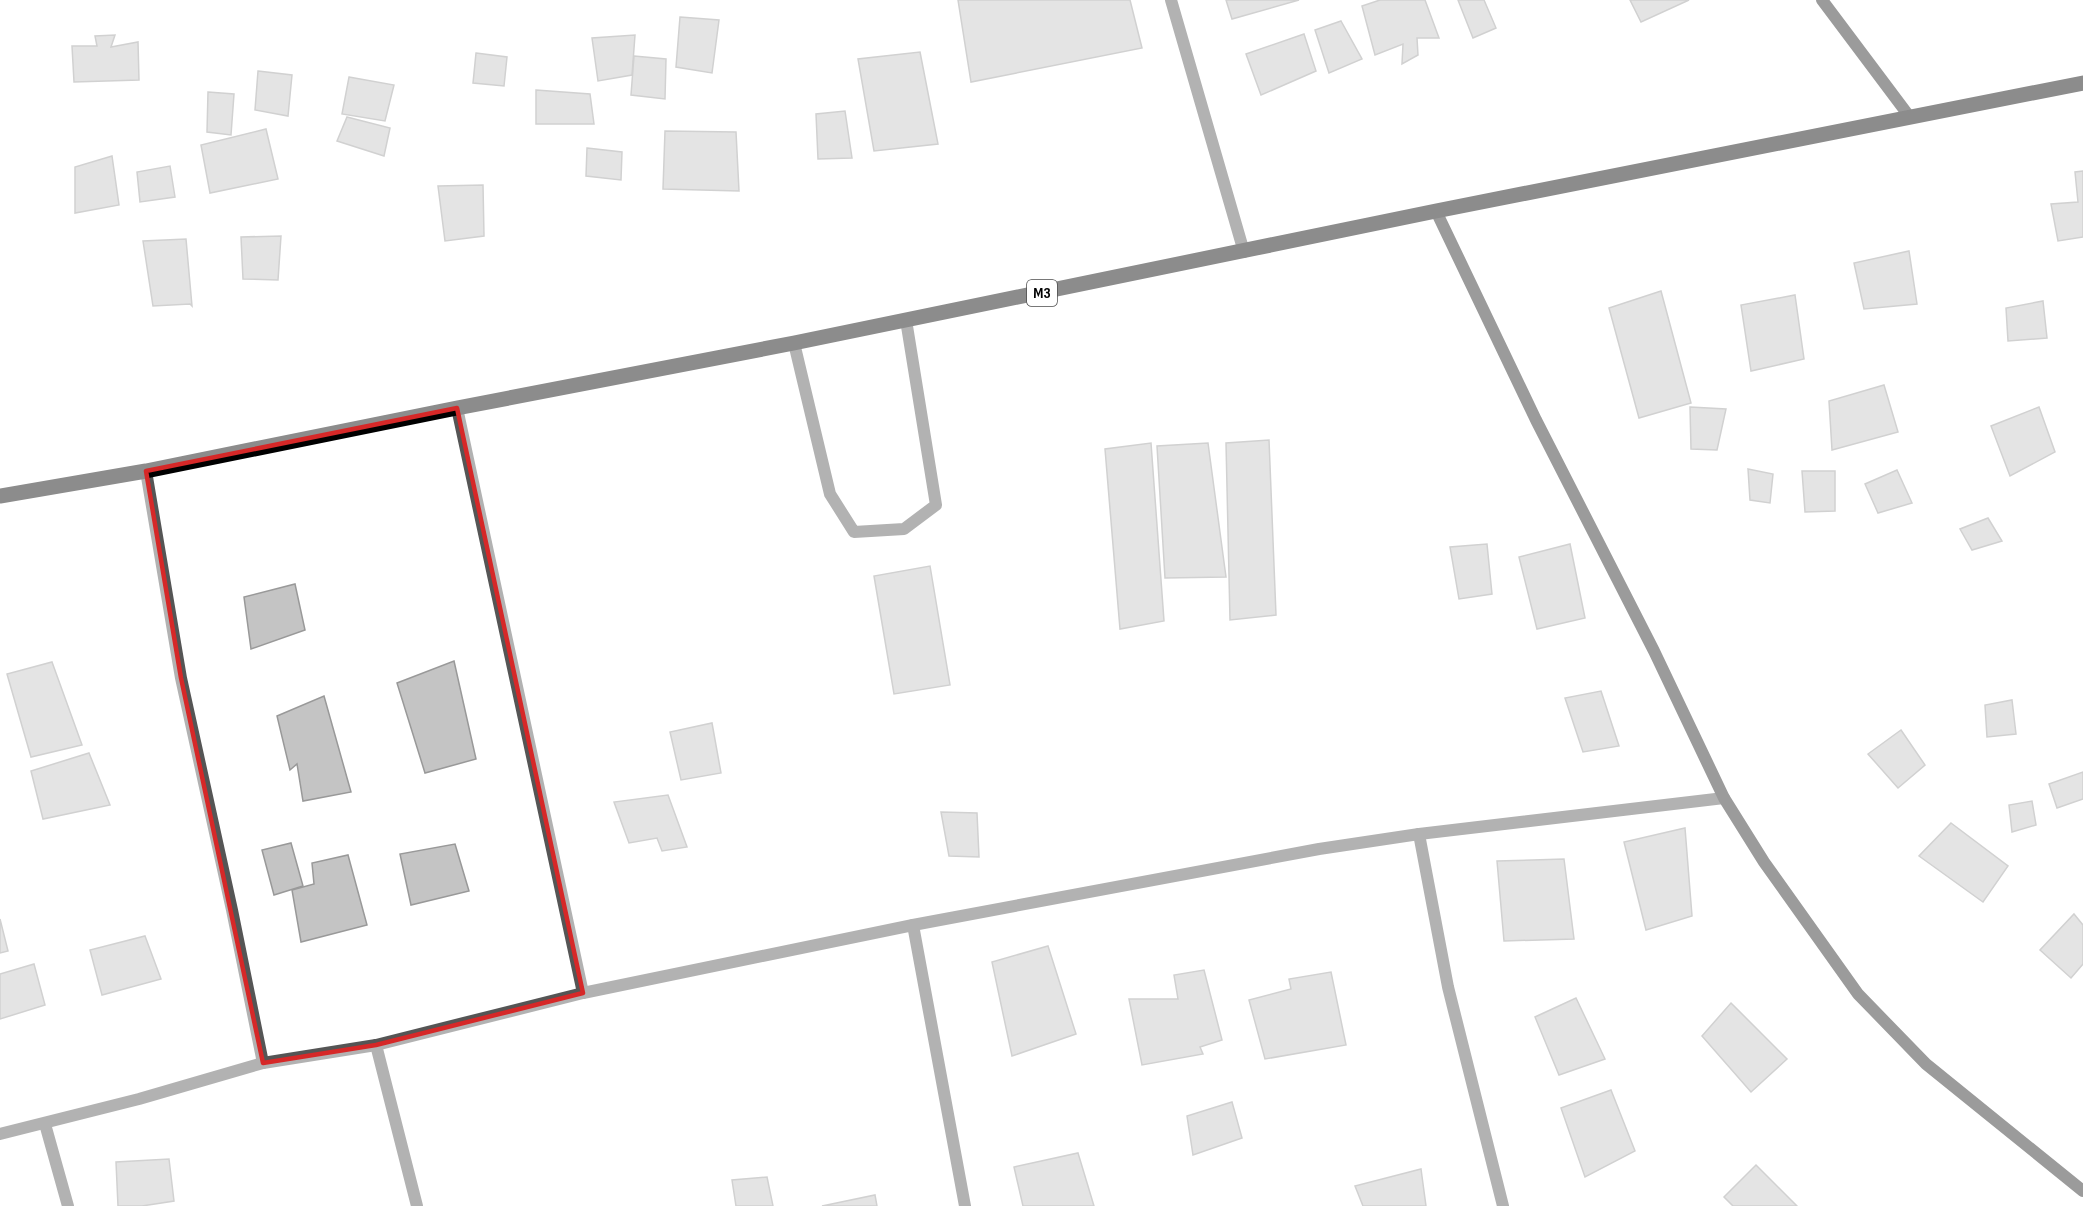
<svg xmlns="http://www.w3.org/2000/svg" width="2083" height="1206" viewBox="0 0 2083 1206" font-family="'Sofia Sans Condensed',sans-serif">
<rect width="100%" height="100%" fill="#fff"/>
<g fill="#c4c4c4" stroke="#999" stroke-width="1.5">
<path d="M958 0H1130L1142 48 971 82Z"/>
<path d="M1226 0H1299L1232 19Z"/>
<path d="M1380 0H1425L1439 38H1417L1418 55 1402 64 1403 44 1375 55 1362 6Z"/>
<path d="M1458 0H1484L1496 28 1473 38Z"/>
<path d="M1630 0H1689L1641 22Z"/>
<path d="M680 17 719 20 712 73 676 67Z"/>
<path d="M1341 21 1362 59 1329 73 1315 30Z"/>
<path d="M1304 34 1316 71 1261 95 1246 54Z"/>
<path d="M115 35 111 47 138 42 139 80 74 82 72 46H97L95 36Z"/>
<path d="M635 35 632 75 598 81 592 38Z"/>
<path d="M920 52 938 144 874 151 858 59Z"/>
<path d="M476 53 507 57 504 86 473 83Z"/>
<path d="M634 56 666 59 665 99 631 95Z"/>
<path d="M258 71 292 75 288 116 255 110Z"/>
<path d="M349 77 394 85 385 121 342 114Z"/>
<path d="M536 90 590 94 594 124H536Z"/>
<path d="M208 92 234 94 231 135 207 132Z"/>
<path d="M845 111 852 158 818 159 816 114Z"/>
<path d="M347 117 390 128 384 156 337 141Z"/>
<path d="M266 129 278 179 210 193 201 145Z"/>
<path d="M665 131 736 132 739 191 663 189Z"/>
<path d="M587 148 622 152 621 180 586 176Z"/>
<path d="M112 156 119 205 75 213V167Z"/>
<path d="M170 166 175 197 140 202 137 172Z"/>
<path d="M2083 171V237L2058 241 2051 204 2078 202 2075 172Z"/>
<path d="M483 185 484 236 445 241 438 186Z"/>
<path d="M281 236 278 280 243 279 241 237Z"/>
<path d="M186 239 192 306 190 304 153 306 143 241Z"/>
<path d="M1909 251 1917 304 1864 309 1854 263Z"/>
<path d="M1661 291 1691 403 1639 418 1609 308Z"/>
<path d="M1795 295 1804 359 1751 371 1741 305Z"/>
<path d="M2043 301 2047 338 2008 341 2006 308Z"/>
<path d="M1884 385 1898 432 1832 450 1829 401Z"/>
<path d="M1690 407 1726 409 1717 450 1691 449Z"/>
<path d="M2039 407 2055 452 2010 476 1991 426Z"/>
<path d="M1269 440 1276 615 1230 620 1226 443Z"/>
<path d="M1151 443 1164 621 1120 629 1105 449Z"/>
<path d="M1208 443 1226 577 1165 578 1157 446Z"/>
<path d="M1748 469 1773 474 1770 503 1750 500Z"/>
<path d="M1897 470 1912 503 1878 513 1865 484Z"/>
<path d="M1802 471H1835V511L1805 512Z"/>
<path d="M1988 518 2002 541 1972 550 1960 529Z"/>
<path d="M1487 544 1492 594 1459 599 1450 547Z"/>
<path d="M1570 544 1585 618 1537 629 1519 557Z"/>
<path d="M930 566 950 685 894 694 874 576Z"/>
<path d="M295 584 305 630 251 649 244 597Z"/>
<path d="M454 661 476 759 425 773 397 683Z"/>
<path d="M52 662 82 745 31 757 7 674Z"/>
<path d="M1601 691 1619 746 1583 752 1565 698Z"/>
<path d="M324 696 351 792 303 801 297 764 290 770 277 716Z"/>
<path d="M2012 700 2016 734 1987 737 1985 705Z"/>
<path d="M712 723 721 773 681 780 670 732Z"/>
<path d="M1901 730 1925 765 1898 788 1868 754Z"/>
<path d="M89 753 110 805 43 819 31 771Z"/>
<path d="M2083 772V799L2057 808 2049 784Z"/>
<path d="M668 795 687 847 662 851 657 838 629 843 614 802Z"/>
<path d="M2032 801 2036 825 2012 832 2009 805Z"/>
<path d="M941 812 977 813 979 857 949 856Z"/>
<path d="M1951 823 2008 866 1983 902 1919 856Z"/>
<path d="M1685 828 1692 916 1646 930 1624 842Z"/>
<path d="M291 843 303 886 274 895 262 850Z"/>
<path d="M455 844 469 891 411 905 400 854Z"/>
<path d="M348 855 367 925 301 942 292 890 314 884 312 863Z"/>
<path d="M1564 859 1574 939 1504 941 1497 861Z"/>
<path d="M2074 914 2083 925V964L2071 978 2040 950Z"/>
<path d="M0 919 8 951 0 953Z"/>
<path d="M145 936 161 979 102 995 90 950Z"/>
<path d="M1048 946 1076 1034 1012 1056 992 962Z"/>
<path d="M34 964 45 1005 0 1019V974Z"/>
<path d="M1204 970 1222 1040 1200 1047 1203 1054 1142 1065 1129 999H1178L1174 975Z"/>
<path d="M1331 972 1346 1045 1265 1059 1249 1000 1291 989 1289 979Z"/>
<path d="M1576 998 1605 1059 1559 1075 1535 1017Z"/>
<path d="M1731 1003 1787 1059 1751 1092 1702 1036Z"/>
<path d="M1611 1090 1635 1151 1585 1177 1561 1108Z"/>
<path d="M1232 1102 1242 1138 1193 1155 1187 1116Z"/>
<path d="M1078 1153 1094 1206H1023L1014 1167Z"/>
<path d="M169 1159 174 1201 142 1206H118L116 1162Z"/>
<path d="M1756 1165 1797 1206H1733L1724 1197Z"/>
<path d="M1421 1169 1426 1206H1363L1355 1186Z"/>
<path d="M767 1177 773 1206H736L732 1180Z"/>
<path d="M875 1195 877 1206H822Z"/>
</g>
<g fill="none" stroke-linecap="round" stroke-linejoin="round">
<path stroke="#555" stroke-width="12" d="M794 343 830 494 854 532 904 529 936 505 906 320"/>
<g stroke="#555" stroke-width="12">
<path d="M1171 0 1244 252"/>
<path d="M457 408 583 993"/>
<path d="M146 471 181 678 232 910 263 1063"/>
<path d="M1419 834 1448 987 1503 1206"/>
<path d="M913 925 965 1206"/>
<path d="M376 1045 417 1206"/>
<path d="M45 1124 68 1206"/>
<path d="M0 1134 139 1099 263 1063 376 1045 583 993 913 925 1319 849 1419 834 1724 798"/>
</g>
<g stroke="#222" stroke-width="12">
<path d="M1822 0 1909 116"/>
<path d="M1436 211 1536 420 1654 651 1724 798 1764 862 1858 994 1926 1064 2083 1191"/>
</g>
<path stroke="#000" stroke-width="15" d="M0 496 146 471 457 408 794 343 1436 211 2083 83"/>
</g>
<path d="M0 0H2083V1206H0ZM457 408 583 993 376 1045 263 1063 181 678 146 471Z" fill="#fff" fill-opacity=".55" fill-rule="evenodd"/>
<path fill="none" stroke="#d62828" stroke-width="4.5" stroke-linejoin="round" d="M457 408 583 993 376 1045 263 1063 181 678 146 471Z"/>
<g text-anchor="middle" dominant-baseline="central" stroke-width="6" stroke-linejoin="round" paint-order="stroke">
<rect fill="#fff" stroke="#4c4c4c" stroke-width="1.5" x="1027" y="280" width="30" height="26" rx="4.5"/>
<g font-size="16" font-weight="bold" fill="#000">
<text x="1042" y="293">M3</text>
</g>
</g>
</svg>
